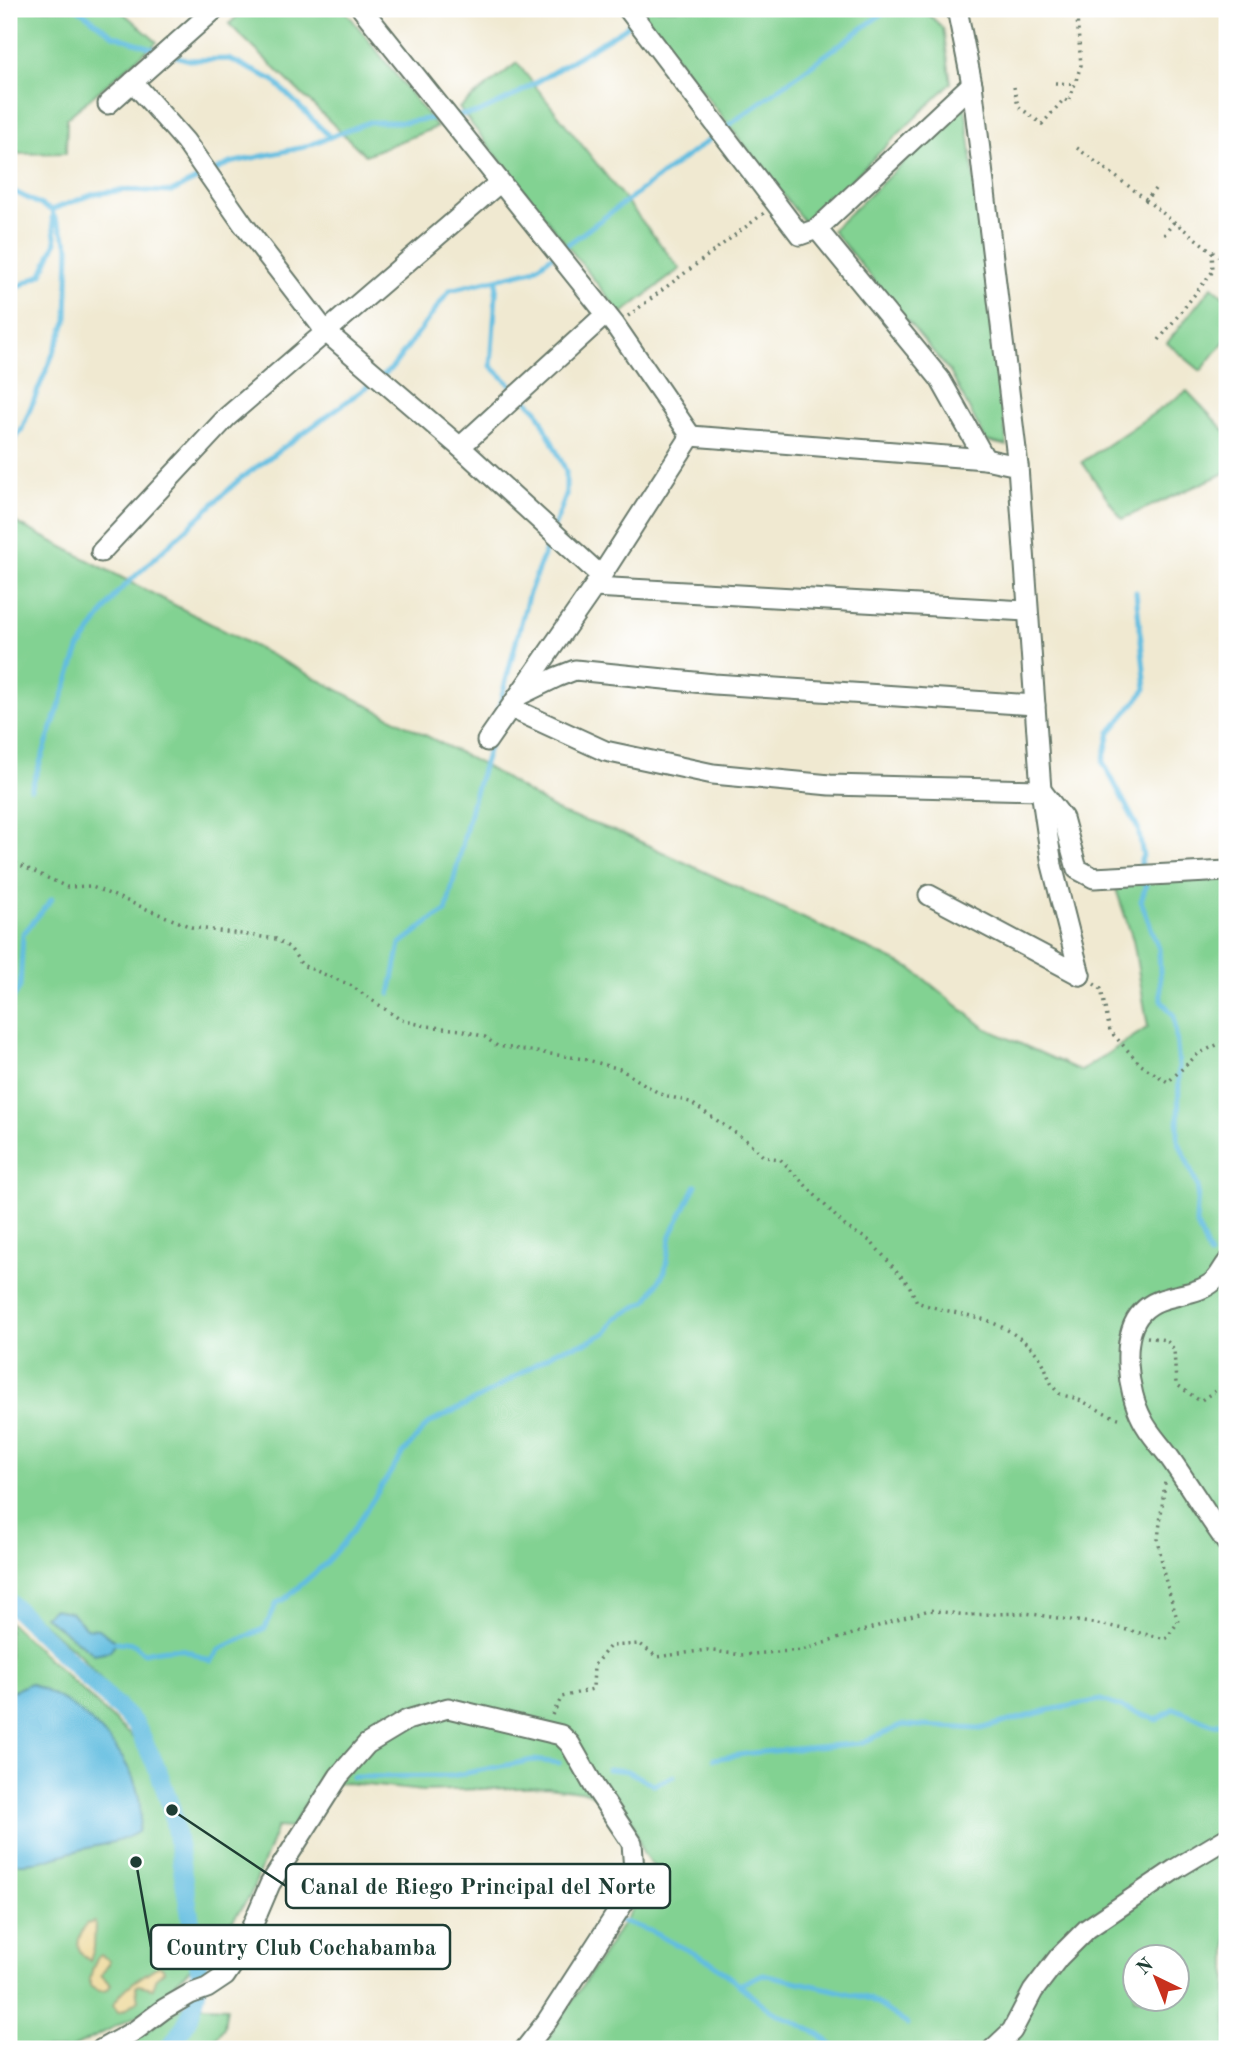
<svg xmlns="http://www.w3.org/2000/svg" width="1236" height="2058" viewBox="0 0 1236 2058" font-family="'Old Standard TT',serif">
<rect width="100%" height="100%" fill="#fff"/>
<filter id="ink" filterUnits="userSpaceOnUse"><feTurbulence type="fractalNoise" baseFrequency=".0143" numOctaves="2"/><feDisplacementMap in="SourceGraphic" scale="14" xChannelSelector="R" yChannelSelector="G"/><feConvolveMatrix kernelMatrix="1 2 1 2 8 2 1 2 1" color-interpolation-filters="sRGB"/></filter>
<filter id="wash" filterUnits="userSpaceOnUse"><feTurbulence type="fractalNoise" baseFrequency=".00686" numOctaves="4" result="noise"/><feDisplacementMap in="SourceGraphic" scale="28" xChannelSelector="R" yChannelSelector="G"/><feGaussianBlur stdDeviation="1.57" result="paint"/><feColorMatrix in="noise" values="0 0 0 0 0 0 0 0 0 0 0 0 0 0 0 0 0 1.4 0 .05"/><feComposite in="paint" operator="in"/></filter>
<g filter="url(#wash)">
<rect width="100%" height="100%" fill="#f0e9d1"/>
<g fill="#82d292" stroke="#508863" stroke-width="2" fill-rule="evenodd">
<path d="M9 9H119L157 42 67 118 66 153 9 154Z"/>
<path d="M245 9H344L437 127 365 155 229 24Z"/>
<path d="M638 9H923L943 28 951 83 806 224Z"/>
<path d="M517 63 680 269 621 314 459 108Z"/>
<path d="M965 104 1007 446 986 441 950 372 832 230Z"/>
<path d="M1212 286 1227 299V338L1201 371 1167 343Z"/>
<path d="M1187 391 1227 433V472L1122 519 1082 462Z"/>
<path d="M9 519 485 766 561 813 624 834 912 969 985 1028 1081 1071 1148 1027 1133 940 1112 877 1227 865V2049H541L657 1871 643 1853 630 1815 588 1792 548 1787 423 1791 347 1783 317 1784 291 1828 277 1827 250 1896 213 1948 143 2013 70 2049H9V1622L150 1754 161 1762 141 1725 80 1655 9 1594ZM1134 1956H1176V1998H1134Z"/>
<path d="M183 2005 227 2007 224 2027 208 2049H122Z"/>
</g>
<g fill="#eeda9e" stroke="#868c69" stroke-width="2">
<path d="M95 1922 94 1948 90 1961C73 1950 77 1939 86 1924Z"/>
<path d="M101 1955 109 1960V1964L101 1975 111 1985C106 1994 97 1992 90 1986 89 1978 94 1959 101 1955Z"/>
<path d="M158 1966 163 1968 164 1971 157 1977 153 1988 138 1985 136 1987 138 2000 124 2010 118 2012 113 2005C123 1987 141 1977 158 1966Z"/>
</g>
<g fill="#62bde0" stroke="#407d8a" stroke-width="2">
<path d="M53 1609 71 1612 86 1628 99 1629 116 1642 110 1651 94 1654 44 1616Z"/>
<path d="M30 1683C43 1690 60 1697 72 1706 111 1735 150 1781 138 1832 120 1843 101 1844 80 1850 51 1857 40 1865 9 1863V1693Z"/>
</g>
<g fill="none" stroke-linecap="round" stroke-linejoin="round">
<g stroke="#62bde0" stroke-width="5">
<path d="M78 9 113 35 161 51"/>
<path d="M170 54 188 60 229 59 273 80 330 137"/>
<path d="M452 116 478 113 514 96 625 28 644 9"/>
<path d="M725 128 886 11"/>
<path d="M213 172 230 163 304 147 369 122H406L442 117"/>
<path d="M9 189 51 210 94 194 125 190 171 192 204 176"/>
<path d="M497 279 491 366 537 410 566 471V496L554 527"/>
<path d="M9 298 16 288 42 274 56 242 52 218"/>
<path d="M382 376 392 368 450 290 533 270 717 134"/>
<path d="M9 447 21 431 67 320 69 247 51 210"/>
<path d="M1136 592 1146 689 1110 732 1103 762 1138 828 1143 856 1141 859V872"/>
<path d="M498 711 528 596 551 536"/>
<path d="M31 789 79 649 117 593 240 479 375 381"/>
<path d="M1141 881 1146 886 1141 901 1159 949 1161 1000 1174 1016 1179 1066 1178 1140 1198 1187 1196 1223 1210 1256"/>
<path d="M390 994 400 944 433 919 446 912 474 796 490 744"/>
<path d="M9 1005 20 987 23 934 52 899"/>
<path d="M116 1642 134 1644 144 1653C158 1650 171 1647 185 1650 193 1652 202 1659 211 1661L220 1649 265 1628 277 1603 286 1598 326 1563 352 1532 402 1455 428 1424 487 1394 558 1350 585 1343 606 1333 616 1318 647 1301 665 1271 671 1235 696 1185"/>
<path d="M714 1759 751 1753 861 1743 903 1725 980 1729 1049 1710 1101 1700 1157 1720 1174 1708 1214 1725 1227 1721"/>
<path d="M608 1769 628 1771 654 1785 674 1776"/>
<path d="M352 1777 451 1776 533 1760 559 1763"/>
<path d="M619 1920 648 1930 711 1962 770 2010 819 2034 837 2049"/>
<path d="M739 1985 763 1974 834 1990 870 1999 907 2024"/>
</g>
<path stroke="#62bde0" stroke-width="18" d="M9 1602 136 1725 158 1770 172 1810 200 1975C196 2005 188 2027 167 2049"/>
</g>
</g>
<g filter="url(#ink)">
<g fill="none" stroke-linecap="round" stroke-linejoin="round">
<g stroke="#68796b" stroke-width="23">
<g id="minor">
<path d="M362 9 615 325 691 436"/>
<path d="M628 9 800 235 817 229 972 84"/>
<path d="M957 9 972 84 1018 466 1041 790 1052 865 1080 975"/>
<path d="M133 82 185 141 243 224 326 332 460 447 601 576"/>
<path d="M108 104 215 9"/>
<path d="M817 229 940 379 985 459"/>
<path d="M691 436 985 459 1018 466"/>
<path d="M460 447 606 314"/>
<path d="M101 552 227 417 500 182"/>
<path d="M594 587 1027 611"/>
<path d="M520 695 557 677 575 670 714 684 1035 705"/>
<path d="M511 708 605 751 713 774 830 785 1041 790 1063 818 1077 869 1094 878 1227 871"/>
<path d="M487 741 594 587 691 436"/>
<path d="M929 895 1080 975"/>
<path d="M1227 1263C1223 1268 1220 1275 1215 1280 1195 1299 1161 1291 1142 1312 1119 1336 1128 1393 1142 1419 1148 1432 1159 1443 1167 1454 1188 1483 1206 1514 1227 1543"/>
<path d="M102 2049 136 2030 164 2009 190 1994 207 1988 225 1976 241 1952 270 1884 339 1776 367 1744 407 1720 448 1708 561 1735 570 1744 594 1786 632 1843 635 1885 547 2021 525 2049"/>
<path d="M993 2049 1012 2031 1033 1991 1059 1957 1087 1929 1177 1868 1227 1838"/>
</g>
</g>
<g stroke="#68796b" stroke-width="3.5" stroke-dasharray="2 5" stroke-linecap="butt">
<path d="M1055 83 1074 84"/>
<path d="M1014 87 1018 106 1042 124 1064 99 1069 102 1081 65 1077 18"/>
<path d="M1077 148 1146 199"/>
<path d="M1155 189 1146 200 1227 263"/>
<path d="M1164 235 1174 222"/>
<path d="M628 316 764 213"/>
<path d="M1159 340 1213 271 1212 251"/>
<path d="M9 860 67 887 90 886 191 927 276 939 290 948 302 965 350 985 401 1020 426 1026 461 1030 485 1037 497 1046 584 1059 620 1069 660 1094 690 1102 747 1141 764 1157 780 1159 846 1227 870 1241 881 1253 909 1285 917 1302C948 1314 980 1313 1009 1331 1023 1340 1037 1350 1044 1365 1048 1374 1050 1386 1059 1393 1062 1396 1069 1396 1074 1398 1091 1404 1106 1416 1123 1419"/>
<path d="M1094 984 1101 989 1110 1031 1141 1065 1168 1082 1198 1054 1227 1040"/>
<path d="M1147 1337 1166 1340 1174 1349 1176 1384 1200 1401 1227 1383"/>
<path d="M552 1715 562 1697 593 1689 594 1665 610 1646 640 1644 657 1657 707 1650 741 1655 802 1650 929 1610 966 1615 1025 1613 1110 1626 1166 1639 1178 1622 1164 1575 1158 1539 1165 1482"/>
</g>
<use href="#minor" stroke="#fff" stroke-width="19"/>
</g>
</g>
<path fill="none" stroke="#1f3d34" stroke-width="2.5" d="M172 1810L286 1886M136 1862L151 1947"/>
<g fill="#1f3d34" stroke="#fff" stroke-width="2.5">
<circle cx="172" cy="1810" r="7"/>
<circle cx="136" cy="1862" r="7"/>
</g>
<g fill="#fff" stroke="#1f3d34" stroke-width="2.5">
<rect x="286" y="1864" width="384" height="44" rx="7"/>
<rect x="151" y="1925" width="299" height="44" rx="7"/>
</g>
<g font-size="23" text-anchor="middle" font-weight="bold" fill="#1f3d34">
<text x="478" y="1894">Canal de Riego Principal del Norte</text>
<text x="301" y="1955">Country Club Cochabamba</text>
</g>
<rect width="1236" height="2058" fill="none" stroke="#fff" stroke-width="35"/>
<g transform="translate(1156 1978) rotate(317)"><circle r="33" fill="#ffffff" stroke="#a5b1ae" stroke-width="2"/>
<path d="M0-5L12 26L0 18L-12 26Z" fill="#c8321e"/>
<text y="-10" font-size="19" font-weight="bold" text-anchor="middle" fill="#1f3d34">N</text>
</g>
</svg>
